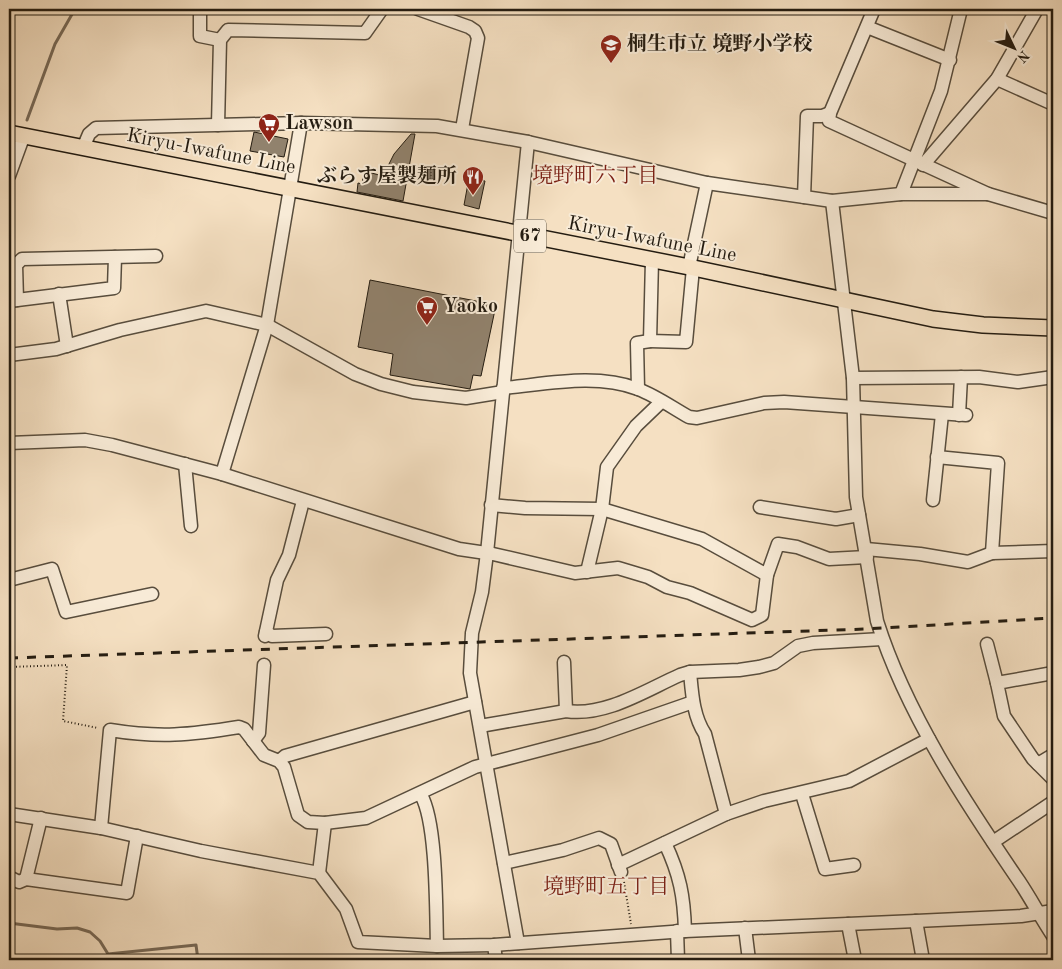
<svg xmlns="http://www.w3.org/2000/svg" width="1062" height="969" viewBox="0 0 1062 969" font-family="'Old Standard TT','Noto Serif JP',serif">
<rect width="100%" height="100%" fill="#f5e0c2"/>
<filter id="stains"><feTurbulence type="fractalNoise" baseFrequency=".004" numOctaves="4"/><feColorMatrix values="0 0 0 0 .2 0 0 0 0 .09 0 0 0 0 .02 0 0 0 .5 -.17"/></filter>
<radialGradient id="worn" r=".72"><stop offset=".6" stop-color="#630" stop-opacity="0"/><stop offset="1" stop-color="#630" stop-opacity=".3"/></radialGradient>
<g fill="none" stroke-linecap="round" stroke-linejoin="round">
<g stroke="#776957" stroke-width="3">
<path d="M27 120 55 44 75 9"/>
<path d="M9 923 57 929 77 928 90 932 100 941 108 954"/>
<path d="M102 960 108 954 196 945 198 960"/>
</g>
</g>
<g fill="#91826d" stroke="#241c11">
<path d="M254 132 288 139 284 157 250 151Z"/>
<path d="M411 134H415L403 201 357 192 358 183 362 184 364 171 383 176 394 154Z"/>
<path d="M469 178 485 181 479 209 464 205Z"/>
<path d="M370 280 496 305 481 376 473 375 470 389 390 375 393 354 358 347Z"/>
</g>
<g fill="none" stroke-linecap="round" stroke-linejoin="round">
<g stroke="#584d3d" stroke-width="15">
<g id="minor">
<path d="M200 9V36L220 40"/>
<path d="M418 9 469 27 475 31 478 38 462 129"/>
<path d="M874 9 830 113 829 121 988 194 1053 213"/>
<path d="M867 27 950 60"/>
<path d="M997 79 1053 104"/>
<path d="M218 125 220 40 228 30 365 33 382 9"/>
<path d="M83 148 89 134 96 128 301 123 437 126 528 142 707 183 832 201 901 194H988"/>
<path d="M923 165 997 79 1037 9"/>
<path d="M9 176 24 135"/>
<path d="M901 194 941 91 961 9"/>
<path d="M804 197 807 116H822L830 113"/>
<path d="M832 201 853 378 856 497 877 621C906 713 965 802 1019 881 1031 899 1041 918 1053 936"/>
<path d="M652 260 650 341 686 342 693 268"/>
<path d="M689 267 707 183"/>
<path d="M59 294 67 346"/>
<path d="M17 300 16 265 22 259 156 256"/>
<path d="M9 301 114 288 115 257"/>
<path d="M9 355 56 349 120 330 206 311 267 325 355 374 381 384 413 392 466 398 503 392"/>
<path d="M853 378 979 377 1018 382 1053 377"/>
<path d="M503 388C547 384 596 373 638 389 656 396 673 408 689 417L697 418 764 403 784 402 966 415"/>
<path d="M638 389 637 343 650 341"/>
<path d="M959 415 961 377"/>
<path d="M9 443 85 440 112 445 222 474 459 549 493 554 575 573 618 568 648 577 667 587 690 593 752 620 762 615 767 575 778 544 797 547 829 559 867 557"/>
<path d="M937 457 998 463 992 553"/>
<path d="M185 464 191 526"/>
<path d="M222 474 267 325 301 123"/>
<path d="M933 500 942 414"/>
<path d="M491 505 525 508 602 509 702 539 767 575"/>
<path d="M760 507 836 519 859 515"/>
<path d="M866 549 920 554 968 562 992 553 1053 551"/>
<path d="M587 572 602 509 607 467 636 426 661 402"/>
<path d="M9 580 52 569 66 612 152 594"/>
<path d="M266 632 272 636 326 634"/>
<path d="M265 636 277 580 289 555 303 501"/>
<path d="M987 644 997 683"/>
<path d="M564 662 566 711"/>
<path d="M1053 673 997 683 1004 716 1033 759 1053 779"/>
<path d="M480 726 566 711C605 717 646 690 680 675L690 672 739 670 759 667 774 663 798 646 813 643 882 639"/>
<path d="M253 741 259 733 264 665"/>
<path d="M279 761 285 756 475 702"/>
<path d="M1038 764 1053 755"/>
<path d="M802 794 825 869 854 865"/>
<path d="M421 795C437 822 436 911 437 946"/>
<path d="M9 814 101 828 201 851 319 873 346 909 358 942 437 946 494 945 685 931 916 921 1021 916 1053 911"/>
<path d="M726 814 764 801 849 781 929 739"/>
<path d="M101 828 110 730C159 738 190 735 239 727L244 729 264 755 279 761 284 767 298 815 308 822 325 823 366 818 475 767 598 735 693 702"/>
<path d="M993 842 1053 802"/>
<path d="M665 843C680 875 684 896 685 931"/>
<path d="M504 863 563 850 599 838 611 844 621 872"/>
<path d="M618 865 726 814 705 734C693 716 692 693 690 672"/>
<path d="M319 873 325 823"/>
<path d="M9 877 19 882 26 879 127 893 137 836"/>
<path d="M26 879 41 818"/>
<path d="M916 921 923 960"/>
<path d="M848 924 855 960"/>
<path d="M745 928 749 960"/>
<path d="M677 931 678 960"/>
<path d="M518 943 470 673 472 633 482 592 487 553 528 142"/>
<path d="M494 945 496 960"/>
</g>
</g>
<g stroke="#241c11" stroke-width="18">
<path id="major" d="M9 133 689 267 933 319 983 325 1053 328"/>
</g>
<g stroke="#241c11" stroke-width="2" stroke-dasharray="1 2.5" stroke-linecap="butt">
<path d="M9 667 67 665 63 721 98 728"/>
<path d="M624 882 631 924"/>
</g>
<use href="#minor" stroke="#f8ebd7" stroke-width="12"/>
<use href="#major" stroke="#f5e0c2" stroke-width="15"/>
<path stroke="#241c11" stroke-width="3" stroke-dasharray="9 9" stroke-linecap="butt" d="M9 658 866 629 1053 618"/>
</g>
<defs>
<g id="school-pin" transform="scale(1.125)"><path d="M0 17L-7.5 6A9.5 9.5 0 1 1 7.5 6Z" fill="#8f2418" stroke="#f8ebd7"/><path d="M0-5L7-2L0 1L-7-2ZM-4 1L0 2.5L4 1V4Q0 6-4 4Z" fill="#fff"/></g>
<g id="supermarket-pin" transform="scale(1.125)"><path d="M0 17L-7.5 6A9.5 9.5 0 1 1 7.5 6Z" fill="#8f2418" stroke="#f8ebd7"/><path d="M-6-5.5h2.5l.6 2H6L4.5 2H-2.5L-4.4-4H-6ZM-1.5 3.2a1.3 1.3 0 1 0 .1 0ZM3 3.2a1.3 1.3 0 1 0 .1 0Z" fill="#fff"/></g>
<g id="restaurant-pin" transform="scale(1.125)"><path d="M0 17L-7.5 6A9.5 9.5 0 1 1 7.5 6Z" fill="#8f2418" stroke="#f8ebd7"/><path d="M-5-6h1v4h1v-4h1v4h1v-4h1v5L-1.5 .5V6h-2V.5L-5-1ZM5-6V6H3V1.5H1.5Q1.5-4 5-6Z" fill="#fff"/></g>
</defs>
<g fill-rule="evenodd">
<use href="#school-pin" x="611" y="45"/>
<use href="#supermarket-pin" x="269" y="124"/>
<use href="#restaurant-pin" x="473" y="177"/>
<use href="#supermarket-pin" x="427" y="307"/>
</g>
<g text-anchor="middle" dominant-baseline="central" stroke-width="4" stroke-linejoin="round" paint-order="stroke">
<rect fill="#f8ebd7" stroke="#645a4c" stroke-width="1" x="514" y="219.5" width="32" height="33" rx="4"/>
<g font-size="19" font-weight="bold" fill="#241c11">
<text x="530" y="236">67</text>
</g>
<g font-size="20" font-weight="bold" fill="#241c11" stroke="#f8ebd7" text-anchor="start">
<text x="627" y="45">桐生市立 境野小学校</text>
<text x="285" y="124">Lawson</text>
<text x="457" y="177" text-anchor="end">ぶらす屋製麺所</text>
<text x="443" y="307">Yaoko</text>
</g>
<g font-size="20" fill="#241c11" stroke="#f8ebd7">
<text transform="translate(211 152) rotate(11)">Kiryu-Iwafune Line</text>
<text transform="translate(652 240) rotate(11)">Kiryu-Iwafune Line</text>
</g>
<g font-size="21" fill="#7a1f14" stroke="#f8ebd7">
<text x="595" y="176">境野町六丁目</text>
<text x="606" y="887">境野町五丁目</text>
</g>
</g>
<rect width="1062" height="969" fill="none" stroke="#f5e0c2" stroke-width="30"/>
<rect x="10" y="10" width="1042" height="949" fill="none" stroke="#241c11" stroke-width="2.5"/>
<rect x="15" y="15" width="1032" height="939" fill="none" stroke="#241c11"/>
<g transform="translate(1014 48) rotate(133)" stroke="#f8ebd7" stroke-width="4" paint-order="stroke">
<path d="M0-4L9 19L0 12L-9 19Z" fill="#241c11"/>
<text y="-8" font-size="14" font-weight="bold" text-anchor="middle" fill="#241c11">N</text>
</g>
<rect width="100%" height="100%" filter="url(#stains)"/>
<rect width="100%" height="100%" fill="url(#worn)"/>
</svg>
